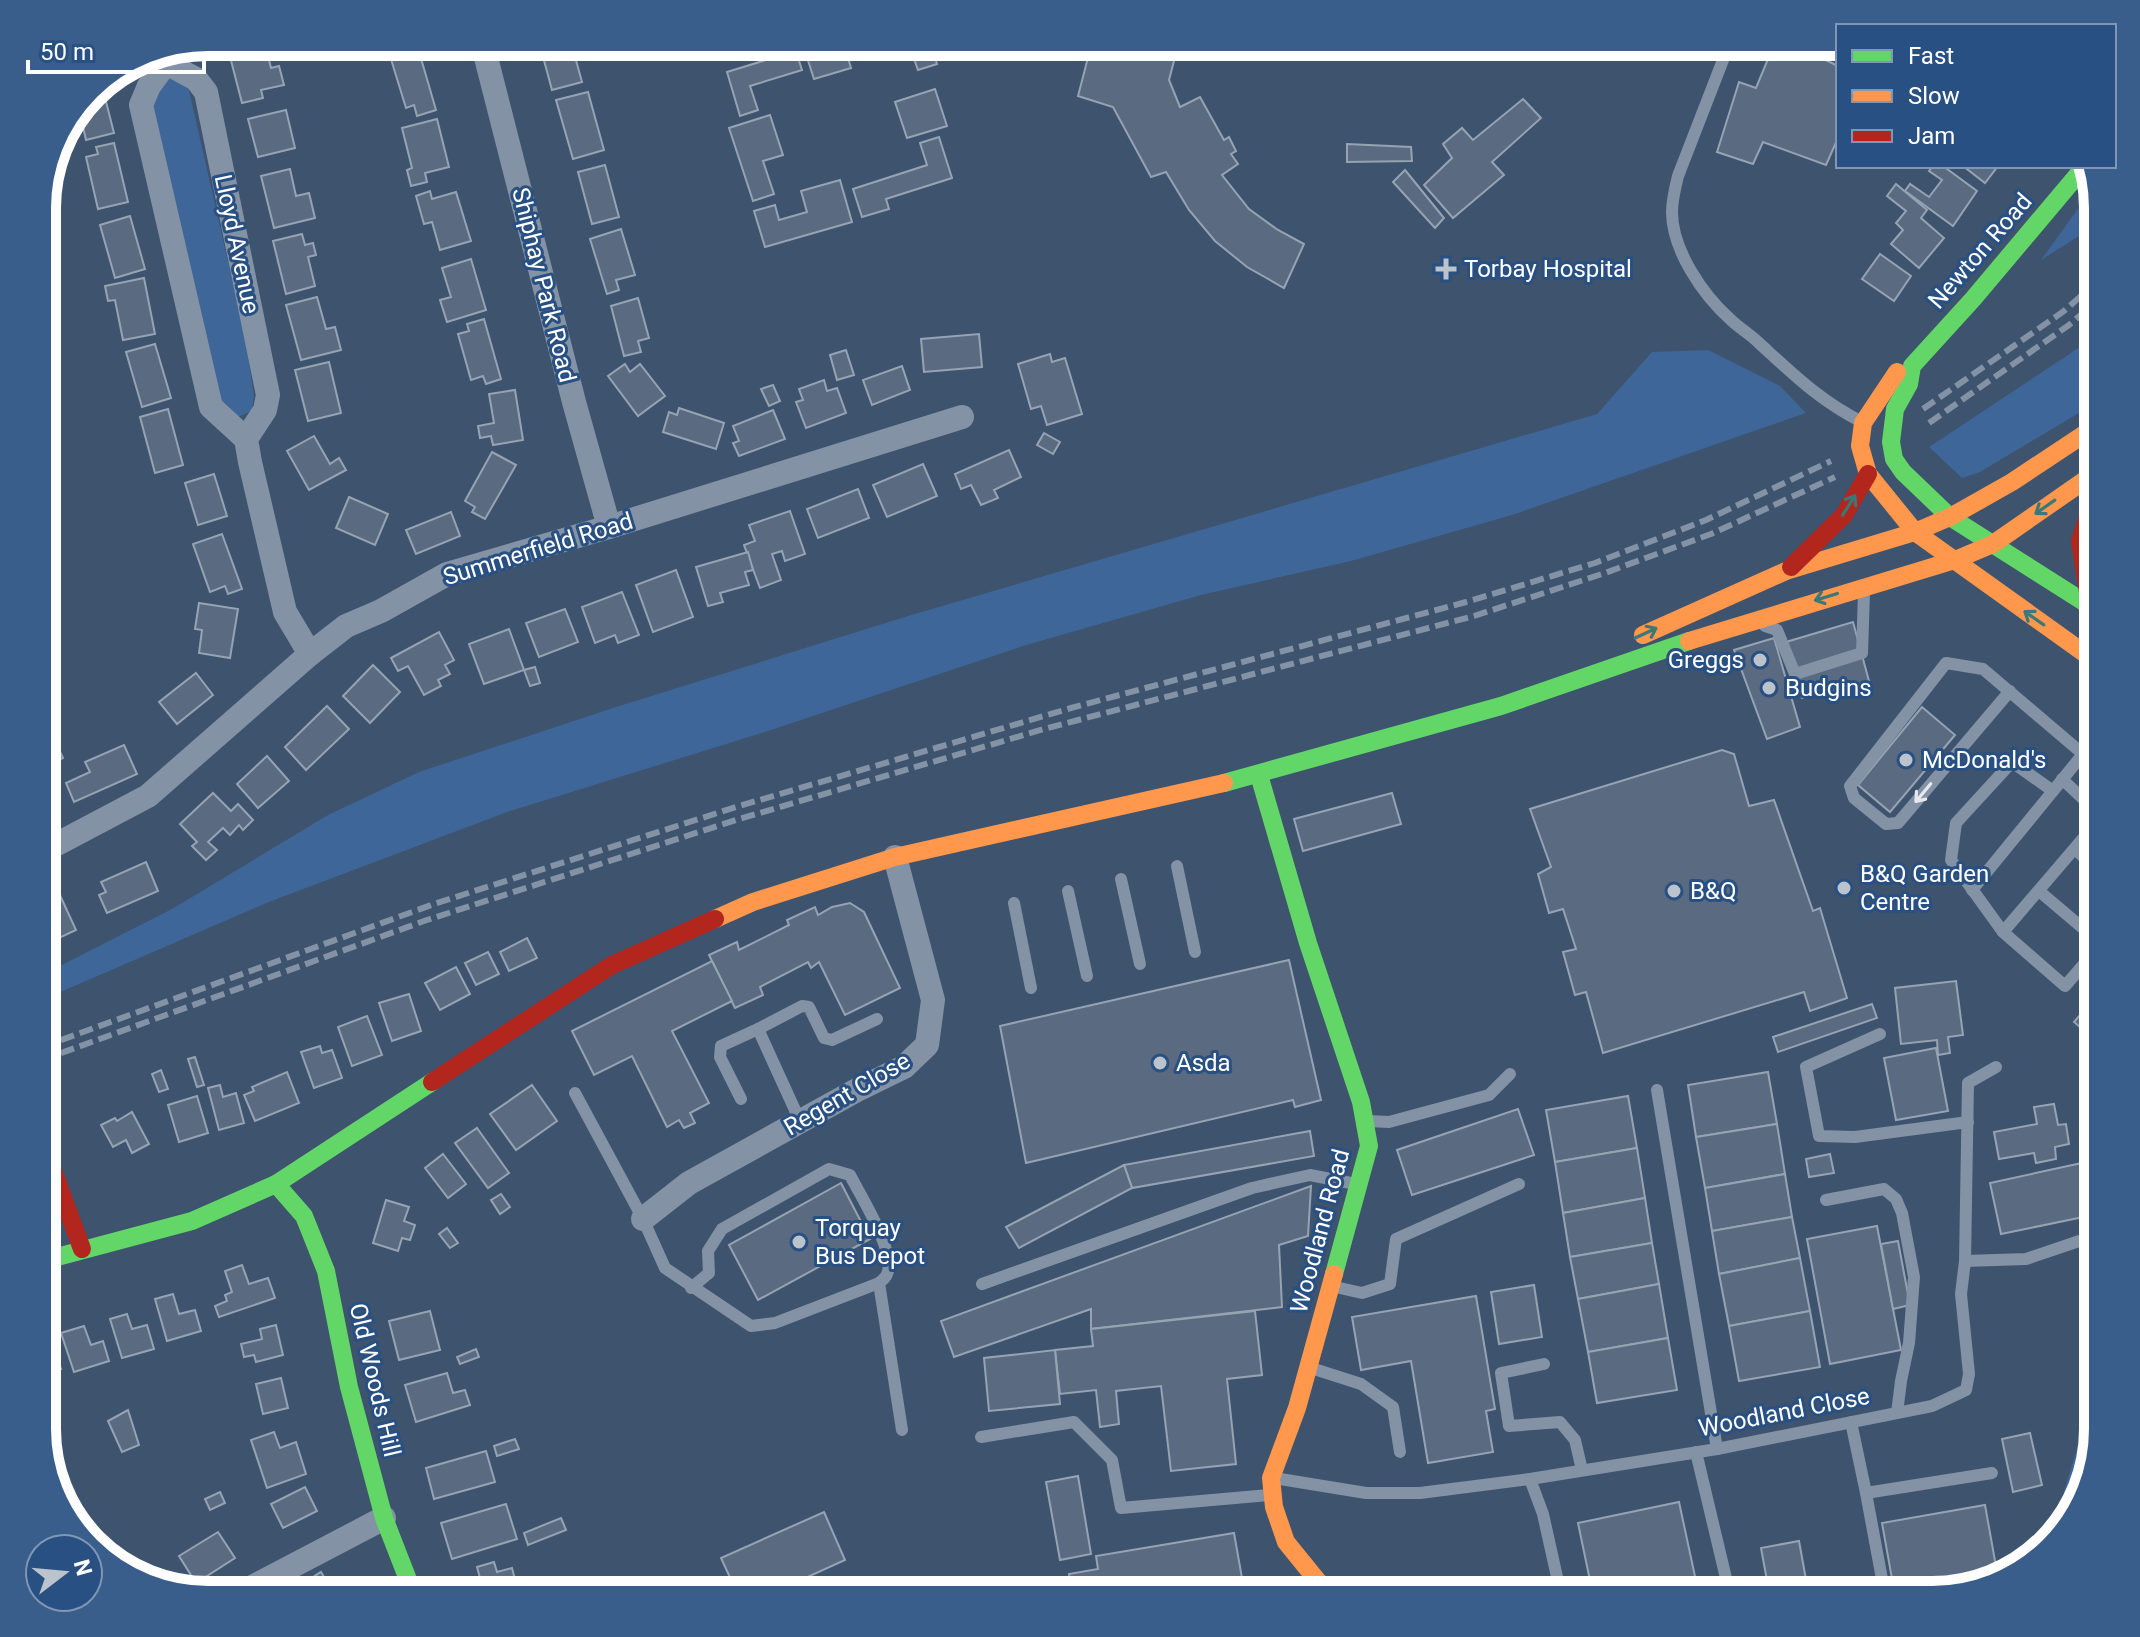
<svg xmlns="http://www.w3.org/2000/svg" width="2140" height="1637" viewBox="0 0 2140 1637" font-family="Roboto,sans-serif">
<rect width="100%" height="100%" fill="#3d536e"/>
<g fill="#3e6698">
<path d="M167 74 188 86 245 336 254 396 252 410C236 420 228 419 212 410L147 110Z"/>
<path d="M2093 188 2098 208V224L2041 260Z"/>
<path d="M2098 335V400L2084 410 1980 472 1962 478 1929 447Z"/>
<path d="M1708 350 1780 386 1806 413 1512 515 1351 561 1201 595 1023 646 768 731 507 812 269 902 42 1000V975L172 909 328 815 419 772 616 707 908 616 1597 414 1652 352Z"/>
<path d="M2098 1378V1429L2063 1530 2049 1542Z"/>
</g>
<g fill="#5a6b81" stroke="#96a3b3" stroke-width="2">
<path d="M242 42 243 49 265 44 271 68 279 66 284 85 261 90 263 98 242 103 227 45Z"/>
<path d="M539 42H571L582 82 552 90Z"/>
<path d="M793 42 802 70 750 86 758 110 740 116 727 72 766 60 764 51Z"/>
<path d="M802 42H866L845 48 851 68 814 79Z"/>
<path d="M908 42H930L937 64 918 70Z"/>
<path d="M1092 42 1126 46 1127 42H1179L1169 80 1180 107 1200 97 1224 140 1229 137 1236 151 1231 154 1238 164 1222 175 1249 209 1278 230 1304 244 1284 288 1247 267 1215 241 1189 210 1166 172 1151 177 1113 107 1078 96Z"/>
<path d="M1775 42H1799L1798 47 1838 66V138L1826 165 1763 142 1753 164 1717 152 1739 82 1756 88Z"/>
<path d="M418 48 436 110 417 116 414 105 406 108 390 56Z"/>
<path d="M101 82 114 133 86 140 79 109Z"/>
<path d="M935 89 947 126 907 138 895 102Z"/>
<path d="M588 92 604 150 573 159 556 100Z"/>
<path d="M1523 99 1541 118 1492 162 1504 175 1453 218 1424 185 1452 158 1443 144 1462 128 1473 140Z"/>
<path d="M286 110 295 148 258 157 248 119Z"/>
<path d="M770 115 783 155 763 161 774 194 753 201 729 128Z"/>
<path d="M437 119 449 167 425 173 427 182 411 186 407 170 412 168 402 128Z"/>
<path d="M939 137 952 178 886 199 889 209 862 217 853 189 927 165 920 143Z"/>
<path d="M114 143 128 202 98 209 86 157 98 154 96 147Z"/>
<path d="M1347 144 1411 147 1412 161 1347 162Z"/>
<path d="M605 165 619 217 592 224 578 172Z"/>
<path d="M1933 166H1943L1977 191 1953 226 1905 191 1910 184 1929 197 1942 180 1929 171Z"/>
<path d="M1963 166H1998L1985 183Z"/>
<path d="M290 169 296 196 309 193 315 218 274 228 261 176Z"/>
<path d="M1405 170 1444 218 1435 228 1393 182Z"/>
<path d="M840 180 852 222 765 247 754 211 775 205 779 220 807 212 801 191Z"/>
<path d="M1896 184 1927 210 1921 218 1944 238 1919 268 1891 244 1903 230 1896 223 1906 211 1887 196Z"/>
<path d="M430 191 432 199 456 192 471 241 440 250 432 222 424 224 416 196Z"/>
<path d="M130 216 145 269 115 278 100 225Z"/>
<path d="M621 229 635 275 616 280 619 290 607 294 590 239Z"/>
<path d="M302 234 305 245 313 243 316 255 308 257 315 286 286 294 273 241Z"/>
<path d="M1880 254 1911 276 1894 301 1862 279Z"/>
<path d="M471 259 486 310 447 322 440 300 451 297 442 268Z"/>
<path d="M144 278 155 334 123 340 115 300 108 301 105 286Z"/>
<path d="M317 297 326 329 335 327 341 350 301 360 286 305Z"/>
<path d="M638 298 649 338 638 341 641 352 624 356 611 306Z"/>
<path d="M484 319 501 379 486 384 483 376 471 380 458 334 469 331 467 324Z"/>
<path d="M979 334 982 367 924 372 921 339Z"/>
<path d="M155 344 171 398 142 407 126 352Z"/>
<path d="M846 350 854 375 837 380 830 355Z"/>
<path d="M1050 354 1052 362 1065 358 1082 414 1047 425 1041 406 1031 409 1018 364Z"/>
<path d="M329 362 341 413 308 421 295 370Z"/>
<path d="M625 364 630 372 640 364 665 396 638 416 608 376Z"/>
<path d="M902 366 910 390 872 405 863 380Z"/>
<path d="M824 380 827 391 837 388 846 413 806 428 796 402 803 400 799 389Z"/>
<path d="M773 385 780 401 769 406 761 389Z"/>
<path d="M515 390 523 440 493 445 491 436 480 438 478 426 494 423 489 394Z"/>
<path d="M679 408 724 423 716 449 663 432 669 412 677 415Z"/>
<path d="M168 409 183 465 155 473 140 417Z"/>
<path d="M773 410 785 439 739 456 733 443 739 441 733 426Z"/>
<path d="M1044 433 1060 442 1053 454 1037 445Z"/>
<path d="M314 436 330 464 339 458 346 470 309 490 287 451Z"/>
<path d="M1009 450 1021 477 994 490 998 498 981 505 971 485 961 489 955 474Z"/>
<path d="M492 452 516 465 485 519 472 512 475 507 465 501Z"/>
<path d="M923 464 937 496 887 517 873 485Z"/>
<path d="M214 474 227 516 198 525 185 483Z"/>
<path d="M858 489 869 518 818 538 807 509Z"/>
<path d="M349 497 388 514 375 545 336 528Z"/>
<path d="M790 511 805 554 785 561 782 551 772 554 781 580 760 588 744 545 755 541 749 525Z"/>
<path d="M451 512 460 536 416 554 406 530Z"/>
<path d="M222 534 242 589 228 594 225 586 210 592 193 544Z"/>
<path d="M748 552 753 570 745 572 749 585 720 593 723 602 708 606 696 567Z"/>
<path d="M676 570 693 617 653 632 636 585Z"/>
<path d="M622 592 639 635 618 643 615 635 595 643 582 607Z"/>
<path d="M199 603 238 609 230 658 199 653 202 630 195 629Z"/>
<path d="M565 609 578 642 539 657 526 623Z"/>
<path d="M1853 622 1869 681 1802 698 1786 642Z"/>
<path d="M509 629 524 670 484 684 469 644Z"/>
<path d="M439 632 454 660 445 665 450 674 438 680 441 686 424 695 408 666 398 671 391 658Z"/>
<path d="M1774 638 1800 727 1767 739 1734 650Z"/>
<path d="M373 665 400 692 370 723 343 696Z"/>
<path d="M535 667 540 683 530 686 524 670Z"/>
<path d="M196 673 213 695 177 724 159 702Z"/>
<path d="M327 706 349 729 306 770 285 747Z"/>
<path d="M1922 707 1955 735 1890 812 1858 785Z"/>
<path d="M54 734 57 745 43 749 42 737Z"/>
<path d="M57 745 63 758 50 764 43 749Z"/>
<path d="M124 745 137 774 74 802 66 783 90 772 85 762Z"/>
<path d="M1722 750 1734 754 1749 806 1774 800 1813 911 1820 908 1847 998 1810 1011 1804 992 1603 1053 1586 992 1575 995 1563 952 1576 949 1563 909 1549 913 1538 874 1551 867 1530 809Z"/>
<path d="M267 756 289 781 258 808 237 784Z"/>
<path d="M213 793 231 811 238 804 253 820 243 830 239 825 230 835 223 828 208 842 217 850 206 860 192 846 197 842 180 824Z"/>
<path d="M1392 793 1401 824 1303 851 1294 819Z"/>
<path d="M146 862 158 891 107 913 99 895 106 892 101 882Z"/>
<path d="M59 893 76 930 42 946V901Z"/>
<path d="M850 903 864 912 900 988 845 1015 819 962 811 968 808 962 760 987 763 995 735 1008 709 955 737 942 739 950 789 925 787 920 815 907 818 915 832 907Z"/>
<path d="M527 938 537 958 509 971 500 952Z"/>
<path d="M488 952 499 974 476 985 465 963Z"/>
<path d="M1289 960 1321 1100 1295 1107 1293 1100 1026 1163 1000 1026Z"/>
<path d="M712 961 732 1001 672 1031 709 1103 690 1113 695 1123 684 1128 679 1120 667 1127 632 1056 594 1075 572 1031Z"/>
<path d="M456 967 470 994 440 1010 425 983Z"/>
<path d="M1956 981 1963 1035 1948 1037 1950 1053 1938 1055 1937 1040 1901 1044 1895 988Z"/>
<path d="M409 994 421 1031 392 1041 379 1003Z"/>
<path d="M2098 994V1043L2074 1022Z"/>
<path d="M1872 1004 1877 1018 1778 1052 1773 1037Z"/>
<path d="M367 1016 382 1055 352 1066 338 1027Z"/>
<path d="M320 1046 322 1053 332 1050 342 1078 314 1088 301 1052Z"/>
<path d="M1936 1048 1948 1111 1896 1120 1884 1058Z"/>
<path d="M195 1057 204 1085 197 1087 188 1059Z"/>
<path d="M161 1070 168 1089 159 1092 152 1074Z"/>
<path d="M287 1072 299 1103 255 1121 244 1095 254 1091 252 1087Z"/>
<path d="M1768 1072 1777 1124 1696 1137 1688 1085Z"/>
<path d="M220 1085 223 1097 236 1093 244 1123 219 1130 208 1088Z"/>
<path d="M532 1085 557 1121 516 1150 490 1114Z"/>
<path d="M197 1096 208 1133 179 1142 168 1105Z"/>
<path d="M1628 1096 1637 1148 1555 1162 1546 1110Z"/>
<path d="M2054 1104 2058 1125 2066 1124 2069 1144 2055 1147 2056 1159 2036 1163 2034 1153 1999 1159 1994 1132 2037 1124 2034 1107Z"/>
<path d="M1518 1109 1534 1155 1412 1195 1397 1150Z"/>
<path d="M132 1112 149 1144 132 1153 126 1140 113 1147 101 1125 115 1118 117 1121Z"/>
<path d="M1777 1124 1785 1174 1705 1188 1696 1137Z"/>
<path d="M477 1128 509 1173 488 1188 455 1143Z"/>
<path d="M1310 1131 1314 1156 1132 1188 1124 1165Z"/>
<path d="M1637 1148 1645 1198 1563 1213 1555 1162Z"/>
<path d="M443 1154 466 1184 448 1198 425 1168Z"/>
<path d="M1830 1154 1834 1173 1809 1177 1806 1159Z"/>
<path d="M2091 1161 2098 1193V1214L2001 1234 1990 1183Z"/>
<path d="M1124 1165 1132 1188 1019 1248 1006 1227Z"/>
<path d="M1785 1174 1792 1217 1712 1231 1705 1188Z"/>
<path d="M841 1183 870 1239 758 1300 729 1245Z"/>
<path d="M1311 1186 1308 1236 1279 1245 1282 1307 1091 1329V1309L954 1357 941 1321Z"/>
<path d="M501 1194 510 1207 500 1214 491 1200Z"/>
<path d="M1645 1198 1652 1243 1570 1257 1563 1213Z"/>
<path d="M386 1200 409 1207 404 1221 415 1225 410 1240 402 1238 398 1251 373 1243Z"/>
<path d="M1792 1217 1800 1258 1719 1274 1712 1231Z"/>
<path d="M1877 1226 1901 1350 1830 1364 1807 1239Z"/>
<path d="M447 1228 458 1243 450 1248 439 1234Z"/>
<path d="M1898 1241 1910 1305 1893 1309 1881 1244Z"/>
<path d="M1652 1243 1659 1284 1578 1299 1570 1257Z"/>
<path d="M1800 1258 1810 1311 1729 1326 1719 1274Z"/>
<path d="M242 1265 249 1284 268 1278 275 1298 219 1317 215 1306 227 1301 225 1295 232 1292 225 1271Z"/>
<path d="M1659 1284 1668 1338 1588 1352 1578 1299Z"/>
<path d="M1534 1285 1542 1337 1499 1344 1491 1292Z"/>
<path d="M173 1294 179 1314 195 1310 201 1331 167 1341 155 1299Z"/>
<path d="M1476 1296 1495 1409 1486 1411 1493 1452 1428 1463 1411 1361 1361 1370 1352 1317Z"/>
<path d="M430 1311 440 1350 399 1360 389 1321Z"/>
<path d="M1255 1311 1262 1375 1227 1379 1236 1464 1171 1471 1161 1386 1116 1391 1119 1424 1100 1427 1096 1390 1060 1394 1055 1350 1093 1346 1091 1329Z"/>
<path d="M1810 1311 1820 1367 1739 1381 1729 1326Z"/>
<path d="M127 1314 132 1329 147 1325 154 1349 122 1358 110 1319Z"/>
<path d="M276 1325 283 1355 256 1362 254 1355 244 1357 241 1344 262 1339 260 1329Z"/>
<path d="M84 1326 91 1345 103 1341 109 1361 74 1372 61 1333Z"/>
<path d="M1668 1338 1677 1390 1597 1403 1588 1352Z"/>
<path d="M476 1349 479 1357 460 1364 457 1357Z"/>
<path d="M1055 1350 1060 1404 989 1411 984 1358Z"/>
<path d="M55 1351 61 1369 42 1375V1355Z"/>
<path d="M447 1373 453 1393 465 1390 470 1405 416 1422 405 1385Z"/>
<path d="M281 1378 288 1408 263 1414 256 1384Z"/>
<path d="M128 1410 139 1445 122 1452 108 1421Z"/>
<path d="M274 1432 280 1448 296 1442 306 1474 267 1488 251 1440Z"/>
<path d="M2030 1433 2042 1485 2013 1492 2002 1439Z"/>
<path d="M515 1439 519 1449 497 1456 494 1446Z"/>
<path d="M486 1451 495 1482 434 1499 426 1468Z"/>
<path d="M1078 1476 1091 1554 1060 1560 1046 1482Z"/>
<path d="M305 1487 317 1511 283 1528 271 1504Z"/>
<path d="M220 1492 225 1503 210 1510 205 1499Z"/>
<path d="M1679 1502 1699 1595H1593L1578 1523Z"/>
<path d="M506 1504 517 1539 452 1559 441 1523Z"/>
<path d="M1985 1505 1997 1572 1894 1590 1882 1523Z"/>
<path d="M824 1512 845 1560 768 1595H738L721 1558Z"/>
<path d="M561 1518 566 1530 528 1545 524 1533Z"/>
<path d="M218 1532 235 1558 196 1583 179 1556Z"/>
<path d="M1234 1533 1245 1595H1072L1069 1574 1098 1569 1096 1556Z"/>
<path d="M1799 1541 1807 1585 1788 1589V1583L1768 1586 1761 1548Z"/>
<path d="M494 1562 497 1572 512 1568 519 1595H459L456 1585 480 1578 477 1567Z"/>
<path d="M321 1572 335 1595H289L288 1593Z"/>
<path d="M576 1578 582 1595H557L554 1586Z"/>
</g>
<g fill="none" stroke-linecap="round" stroke-linejoin="round">
<g stroke="#8392a4" stroke-width="12">
<path d="M1730 42 1678 176C1675 188 1672 200 1672 212 1672 250 1703 295 1730 319 1739 328 1750 334 1759 343 1793 374 1820 401 1862 422"/>
<path d="M1765 626 1777 630 1795 674 1862 653 1864 593"/>
<path d="M2010 691 1898 823 1886 824 1854 798 1850 786 1946 663 1983 669 2083 754 2098 759"/>
<path d="M2083 754 2053 791 2012 762 1956 823 1951 860 2003 932 2065 986 2098 948"/>
<path d="M2062 779 2098 813"/>
<path d="M2075 849 2098 870"/>
<path d="M1177 866 1195 952"/>
<path d="M1121 879 1140 964"/>
<path d="M1972 890 2053 791"/>
<path d="M1068 891 1087 976"/>
<path d="M2039 891 2098 941"/>
<path d="M1014 903 1031 988"/>
<path d="M2003 932 2098 821"/>
<path d="M1880 1034 1806 1067 1819 1136 1855 1137 1968 1122"/>
<path d="M1657 1090 1717 1449"/>
<path d="M575 1093 643 1219 665 1268 751 1326 775 1323 879 1283 902 1430"/>
<path d="M741 1099 720 1057 721 1046 758 1029"/>
<path d="M800 1121 758 1029 802 1006 809 1007 824 1038 832 1040 877 1019"/>
<path d="M1368 1121 1389 1122 1489 1095 1510 1074"/>
<path d="M1826 1200 1884 1189 1896 1199 1902 1213 1914 1277 1909 1343 1901 1381 1897 1413"/>
<path d="M1965 1261 2026 1259 2097 1235"/>
<path d="M982 1284 1252 1188 1310 1175 1356 1184"/>
<path d="M1331 1286 1362 1293 1390 1284 1396 1239 1519 1184"/>
<path d="M691 1288 709 1273 708 1251 722 1229 829 1169 850 1175C860 1195 897 1253 887 1274 886 1278 882 1280 879 1283"/>
<path d="M1544 1364 1501 1373 1509 1426 1560 1422 1575 1440 1582 1470"/>
<path d="M1311 1368 1361 1384 1393 1407 1400 1452"/>
<path d="M1851 1422 1866 1493 1992 1473"/>
<path d="M981 1437 1074 1422 1112 1460 1121 1508 1269 1495"/>
<path d="M1696 1452 1730 1595"/>
<path d="M1274 1478 1366 1493H1420L1530 1479 1717 1449 1932 1406 1966 1390 1969 1374 1961 1294 1965 1261 1968 1083 1996 1067"/>
<path d="M1530 1479 1543 1514 1561 1595"/>
<path d="M1866 1493 1885 1595"/>
</g>
<g stroke="#8392a4" stroke-width="24">
<path d="M482 42 574 402 609 527"/>
<path d="M164 51 166 63 196 79 206 92 268 395 265 410 246 439 250 462 285 612 310 654"/>
<path d="M166 63 149 86 141 105 211 407 246 439"/>
<path d="M42 852 148 796 310 654 346 626 381 611 447 574 609 527 962 417"/>
<path d="M643 1219 689 1183 857 1090 904 1067 927 1045 933 1000 895 857"/>
<path d="M237 1595 384 1518"/>
</g>
<g stroke="#63d668" stroke-width="18">
<path d="M2085 166 1973 299 1912 366 1909 384 1895 409 1891 442 1894 459 1903 472 1950 517 2098 611"/>
<path d="M1259 775 1308 943 1361 1102 1369 1146 1334 1274"/>
<path d="M1224 783 1501 706 1689 641"/>
<path d="M276 1184 304 1216 326 1271 349 1387 384 1518 414 1595"/>
<path d="M42 1261 192 1221 276 1184 432 1082"/>
</g>
<g stroke="#ff974d" stroke-width="18">
<path d="M1897 372 1863 423 1860 446 1868 474 1915 532 2098 663"/>
<path d="M1643 635 1786 571 1915 532 1950 517 2012 482 2098 425"/>
<path d="M1689 641 1955 560 1993 544 2098 471"/>
<path d="M715 919 753 902 895 857 1224 783"/>
<path d="M1329 1595 1286 1542 1274 1507 1271 1478 1297 1408 1334 1274"/>
</g>
<g stroke="#b3261e" stroke-width="18">
<path d="M1791 567 1844 515 1868 474"/>
<path d="M2090 605 2080 541 2098 486"/>
<path d="M432 1082 612 965 715 919"/>
<path d="M42 1141 82 1249"/>
</g>
<g stroke="#8392a4" stroke-width="6" stroke-dasharray="14 6" stroke-linecap="butt">
<path d="M1923 409 2064 311 2098 281"/>
<path d="M1929 423 2069 325 2098 300"/>
<path d="M42 1047 434 904 736 807 1071 708 1466 602 1595 563 1706 520 1831 461"/>
<path d="M42 1060 427 920 736 820 1044 729 1474 616 1605 573 1711 534 1835 477"/>
</g>
</g>
<defs><path id="oneway-shaft" d="M-6 0H5M1.5-3L5.5 0L1.5 3" fill="none" stroke-width="1.6" stroke-linecap="round" stroke-linejoin="round" transform="scale(2)"/></defs>
<g stroke="#3a787a">
<use href="#oneway-shaft" transform="translate(1849 505) rotate(-58)"/>
<use href="#oneway-shaft" transform="translate(2045 507) rotate(145)"/>
<use href="#oneway-shaft" transform="translate(1826 597) rotate(163)"/>
<use href="#oneway-shaft" transform="translate(2034 618) rotate(-145)"/>
<use href="#oneway-shaft" transform="translate(1646 633) rotate(-25)"/>
</g>
<use stroke="#e6e9ed" href="#oneway-shaft" transform="translate(1923 793) rotate(130)"/>
<g fill="#bbc3cc" stroke="#295082" stroke-width="3">
<path d="M1442 257h8v8h8v8h-8v8h-8v-8h-8v-8h8z"/>
<circle cx="1760" cy="660" r="8"/>
<circle cx="1769" cy="688" r="8"/>
<circle cx="1906" cy="760" r="8"/>
<circle cx="1844" cy="888" r="8"/>
<circle cx="1674" cy="891" r="8"/>
<circle cx="1160" cy="1063" r="8"/>
<circle cx="799" cy="1242" r="8"/>
</g>
<g text-anchor="middle" dominant-baseline="central" stroke-width="6" stroke-linejoin="round" paint-order="stroke">
<g font-size="24" fill="#fff" stroke="#295082">
<text transform="translate(237 244) rotate(78)">Lloyd Avenue</text>
<text transform="translate(1980 251) rotate(-49)">Newton Road</text>
<text transform="translate(544 285) rotate(76)">Shiphay Park Road</text>
<text transform="translate(538 549) rotate(-17)">Summerfield Road</text>
<text transform="translate(847 1094) rotate(-30)">Regent Close</text>
<text transform="translate(1320 1231) rotate(-75)">Woodland Road</text>
<text transform="translate(375 1380) rotate(77)">Old Woods Hill</text>
<text transform="translate(1784 1412) rotate(-11)">Woodland Close</text>
</g>
<g font-size="24" fill="#fff" stroke="#295082" text-anchor="start">
<text x="1464" y="269">Torbay Hospital</text>
<text x="1744" y="660" text-anchor="end">Greggs</text>
<text x="1785" y="688">Budgins</text>
<text x="1922" y="760">McDonald's</text>
<text x="1860" y="874">B&amp;Q Garden<tspan x="1860" dy="28">Centre</tspan></text>
<text x="1690" y="891">B&amp;Q</text>
<text x="1176" y="1063">Asda</text>
<text x="815" y="1228">Torquay<tspan x="815" dy="28">Bus Depot</tspan></text>
</g>
</g>
<path d="M0 0H2140V1637H0ZM208 56H1932A152 152 0 0 1 2084 208V1429A152 152 0 0 1 1932 1581H208A152 152 0 0 1 56 1429V208A152 152 0 0 1 208 56Z" fill="#3a5e8c" fill-rule="evenodd"/>
<path fill="none" stroke="#fff" stroke-width="10" d="M208 56H1932A152 152 0 0 1 2084 208V1429A152 152 0 0 1 1932 1581H208A152 152 0 0 1 56 1429V208A152 152 0 0 1 208 56Z"/>
<rect x="1836" y="24" width="280" height="144" fill="#295082" stroke="#7f96b4" stroke-width="2"/>
<rect x="1852" y="50" width="40" height="12" fill="#63d668" stroke="#7f96b4" stroke-width="2"/>
<text x="1908" y="64" font-size="24" fill="#ffffff">Fast</text>
<rect x="1852" y="90" width="40" height="12" fill="#ff974d" stroke="#7f96b4" stroke-width="2"/>
<text x="1908" y="104" font-size="24" fill="#ffffff">Slow</text>
<rect x="1852" y="130" width="40" height="12" fill="#b3261e" stroke="#7f96b4" stroke-width="2"/>
<text x="1908" y="144" font-size="24" fill="#ffffff">Jam</text>
<g transform="translate(64 1573) rotate(74)"><circle r="38" fill="#295082" stroke="#7f96b4" stroke-width="2"/>
<path d="M0-6L14 30L0 20L-14 30Z" fill="#bbc3cc"/>
<text y="-12" font-size="22" font-weight="bold" text-anchor="middle" fill="#ffffff">N</text>
</g>
<path d="M28 60v12h176v-12" fill="none" stroke="#ffffff" stroke-width="4"/>
<text x="40" y="60" font-size="24" fill="#ffffff" stroke="#295082" stroke-width="6" paint-order="stroke">50 m</text>
</svg>
